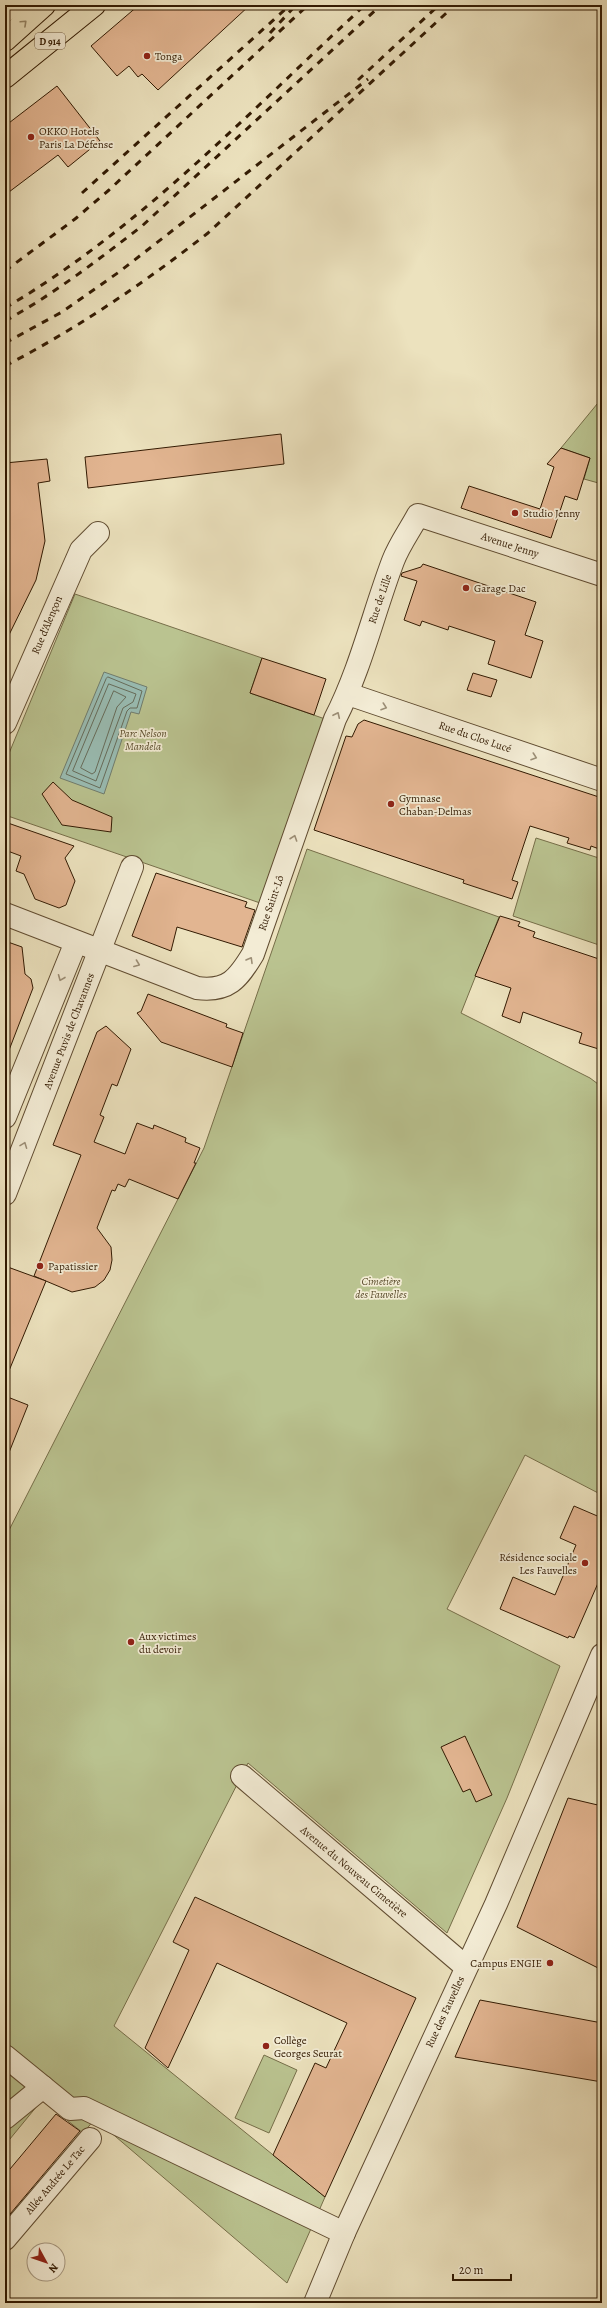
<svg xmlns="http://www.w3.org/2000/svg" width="607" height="2308" viewBox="0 0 607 2308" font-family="Alegreya,serif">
<rect width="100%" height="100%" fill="#ece2be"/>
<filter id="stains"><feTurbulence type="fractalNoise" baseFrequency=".005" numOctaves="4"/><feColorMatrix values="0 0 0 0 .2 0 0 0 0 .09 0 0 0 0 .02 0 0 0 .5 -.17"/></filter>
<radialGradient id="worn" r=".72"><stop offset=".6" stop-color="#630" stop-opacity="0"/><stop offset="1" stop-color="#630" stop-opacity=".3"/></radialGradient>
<g fill="#bac390" stroke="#766e49">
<path d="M602 398V484L584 479 590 458 561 448Z"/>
<path d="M75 594 262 658 250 693 328 720 263 904 5 815V763Z"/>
<path d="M536 838 602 859V946L513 916Z"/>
<path d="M307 849 499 917 461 1013 590 1078 602 1087V1495L525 1455 447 1609 560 1666 507 1798 447 1933 248 1763 114 2026 325 2197 287 2283 95 2119 83 2133 42 2100 5 2145V1538L204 1148Z"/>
<path d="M264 2055 297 2070 269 2133 235 2118Z"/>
</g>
<path fill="#99bdb4" stroke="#707c6d" d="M104 672 147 687 139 714 131 712 104 794 60 778Z"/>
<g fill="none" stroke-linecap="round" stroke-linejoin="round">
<g stroke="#666c5b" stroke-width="1">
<path d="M108 677 142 691 137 708H130L127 711 100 788 66 774 106 679Z"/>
<path d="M109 684 136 694 133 702 123 708 96 781 73 771Z"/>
<path d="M114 691 126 697 117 707 95 772 92 774 81 768Z"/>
</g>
</g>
<g fill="#e2b591" stroke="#321a02">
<path d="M139 5H250L158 90 142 74 138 77 129 66 117 76 91 46Z"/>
<path d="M57 86 100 141 68 167 58 155 5 195V126Z"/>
<path d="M281 434 284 464 88 488 85 457Z"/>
<path d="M561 448 590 458 577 500 565 496 551 538 461 508 469 486 540 509 554 467 547 464Z"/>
<path d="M47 459 50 481 38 483 45 541 36 580 5 643V463Z"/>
<path d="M423 564 536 602 525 635 543 641 531 678 488 664 495 641 449 626 448 630 422 621 420 626 404 620 417 581 401 576 402 573 421 567Z"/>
<path d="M262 658 326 679 314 715 250 693Z"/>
<path d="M473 673 497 680 491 697 467 690Z"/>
<path d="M364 720 602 798V850L591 846 590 850 567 843 569 838 530 826 512 880 518 882 512 899 463 883 464 880 314 830 346 736 352 737 358 724Z"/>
<path d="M53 782 72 800 112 817 111 832 62 825 42 794Z"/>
<path d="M5 822 74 846 65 858 75 881 66 905 59 908 35 899 24 874 16 871 21 856 5 850Z"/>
<path d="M156 873 247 902 245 907 255 910 242 947 177 927 171 951 132 936Z"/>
<path d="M500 916 520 922 518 926 535 932 533 937 602 960V1050L579 1043 582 1033 556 1024 523 1012 520 1023 502 1016 511 988 475 976Z"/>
<path d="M5 941 22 947 25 974 31 979 33 988 6 1058Z"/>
<path d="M148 994 227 1024 226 1027 243 1033 232 1067 161 1042 137 1013 141 1011Z"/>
<path d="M106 1026 131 1049 117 1086 112 1084 100 1115 104 1117 94 1142 125 1154 137 1123 153 1129 154 1125 186 1138 185 1142 200 1148 194 1163H196L178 1199 129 1179 125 1187 118 1184 115 1191 112 1190 97 1228 111 1247 112 1260 110 1270 104 1280 95 1287 72 1292 34 1276 81 1155 53 1145 97 1032Z"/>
<path d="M5 1266 46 1281 6 1378H5Z"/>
<path d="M5 1396 28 1405 6 1460 5 1459Z"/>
<path d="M574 1506 602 1518V1574L574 1638 569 1636 568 1638 500 1609 513 1577 555 1595 576 1545 560 1538Z"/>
<path d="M465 1736 492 1795 476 1802 470 1789 463 1792 441 1747Z"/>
<path d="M568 1798 602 1806V1970L517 1927Z"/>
<path d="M195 1897 416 1998 325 2197 273 2155 315 2063 326 2068 347 2023 217 1963 168 2068 145 2048 189 1950 173 1942Z"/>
<path d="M480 2000 602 2023V2082L455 2057Z"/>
<path d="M56 2114 80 2131 5 2220V2175Z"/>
</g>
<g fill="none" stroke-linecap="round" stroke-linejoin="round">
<g stroke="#604c31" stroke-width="24">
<g id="minor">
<path d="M348 694 602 780"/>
<path d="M5 723 81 550 98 533"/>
<path d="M5 914 197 988C228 992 238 979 253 954L335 719C361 668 373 614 393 561 399 545 410 530 418 515L602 575"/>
<path d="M5 1117 76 942"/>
<path d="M5 1194 132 867"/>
<path d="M242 1776 466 1967"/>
<path d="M5 2056 70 2109 84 2108 344 2233"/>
<path d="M5 2118 43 2087"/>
<path d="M5 2239 90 2139"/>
<path d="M315 2303 344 2233 496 1904 602 1655"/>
</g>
</g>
<g stroke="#321a02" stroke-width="24">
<g id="major">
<path d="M5 11 13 5"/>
<path d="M5 77 94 5"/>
</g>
</g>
<g stroke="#321a02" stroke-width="24">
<path id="highway" d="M5 40 44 5"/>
</g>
<use href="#minor" stroke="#f3ecd5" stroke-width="22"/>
<use href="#major" stroke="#ece2be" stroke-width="22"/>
<use href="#highway" stroke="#ece2be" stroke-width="22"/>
<g stroke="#321a02" stroke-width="3" stroke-dasharray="7 7" stroke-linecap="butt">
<path d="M270 33 296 5"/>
<path d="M358 80 439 5"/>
<path d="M82 193 290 5"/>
<path d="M5 271 75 219 109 190 308 5"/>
<path d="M5 308C141 228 249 112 365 5"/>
<path d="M5 321C54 294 98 260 142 226L381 5"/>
<path d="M5 343 62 312 119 272 368 79"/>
<path d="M5 366C78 328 144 283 208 233L455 5"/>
</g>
</g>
<defs><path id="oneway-chevron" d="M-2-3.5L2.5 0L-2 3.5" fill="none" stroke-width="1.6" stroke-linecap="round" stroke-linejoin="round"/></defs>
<use stroke="#988869" href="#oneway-chevron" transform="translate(24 23) rotate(-43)"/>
<g stroke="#9c8e76">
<use href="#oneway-chevron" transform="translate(384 707) rotate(19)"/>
<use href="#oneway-chevron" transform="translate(337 715) rotate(-65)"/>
<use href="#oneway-chevron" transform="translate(534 757) rotate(19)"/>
<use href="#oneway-chevron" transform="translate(294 838) rotate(-71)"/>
<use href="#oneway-chevron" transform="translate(250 960) rotate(-60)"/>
<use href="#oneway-chevron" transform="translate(137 964) rotate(21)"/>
<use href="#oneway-chevron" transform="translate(61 978) rotate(112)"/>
<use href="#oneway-chevron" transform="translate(24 1145) rotate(-69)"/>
</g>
<g fill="#8f2418" stroke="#f3ecd5" stroke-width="1.5">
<circle cx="147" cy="56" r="4"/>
<circle cx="31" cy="137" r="4"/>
<circle cx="515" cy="513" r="4"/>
<circle cx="466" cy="588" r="4"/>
<circle cx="391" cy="804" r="4"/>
<circle cx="40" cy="1266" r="4"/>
<circle cx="585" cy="1563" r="4"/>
<circle cx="131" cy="1642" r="4"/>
<circle cx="550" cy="1963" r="4"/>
<circle cx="266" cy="2046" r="4"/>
</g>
<g text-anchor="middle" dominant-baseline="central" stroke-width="3.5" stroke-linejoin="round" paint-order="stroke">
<rect fill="#f3ecd5" stroke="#6c5941" stroke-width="1" x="35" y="33" width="30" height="16" rx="3"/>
<g font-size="10" font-weight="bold" fill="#321a02">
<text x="50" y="41">D 914</text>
</g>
<g font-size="11" fill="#321a02" stroke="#f3ecd5" text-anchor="start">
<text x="155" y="56">Tonga</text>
<text x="39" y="131">OKKO Hotels<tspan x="39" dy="13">Paris La Défense</tspan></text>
<text x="523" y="513">Studio Jenny</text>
<text x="474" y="588">Garage Dac</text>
<text x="399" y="798">Gymnase<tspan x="399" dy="13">Chaban-Delmas</tspan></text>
<text x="48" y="1266">Papatissier</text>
<text x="577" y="1557" text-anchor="end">Résidence sociale<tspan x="577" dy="13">Les Fauvelles</tspan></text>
<text x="139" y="1636">Aux victimes<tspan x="139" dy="13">du devoir</tspan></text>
<text x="542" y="1963" text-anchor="end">Campus ENGIE</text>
<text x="274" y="2040">Collège<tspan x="274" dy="13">Georges Seurat</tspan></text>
</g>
<g font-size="11" fill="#321a02" stroke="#f3ecd5">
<text transform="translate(510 545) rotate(18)">Avenue Jenny</text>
<text transform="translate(380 599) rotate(-71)">Rue de Lille</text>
<text transform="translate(47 625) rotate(-67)">Rue d'Alençon</text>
<text transform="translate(475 737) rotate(19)">Rue du Clos Lucé</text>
<text transform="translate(271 903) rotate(-71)">Rue Saint-Lô</text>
<text transform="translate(69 1031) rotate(-69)">Avenue Puvis de Chavannes</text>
<text transform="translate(354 1872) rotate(40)">Avenue du Nouveau Cimetière</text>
<text transform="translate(445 2012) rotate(-65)">Rue des Fauvelles</text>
<text transform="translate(55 2180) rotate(-50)">Allée Andrée Le Tac</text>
</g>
<g font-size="11" font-style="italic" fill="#5b4d2d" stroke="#f3ecd5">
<text x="143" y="733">Parc Nelson<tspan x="143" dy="13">Mandela</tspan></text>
<text x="381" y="1281">Cimetière<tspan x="381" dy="13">des Fauvelles</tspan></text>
</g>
</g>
<rect width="607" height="2308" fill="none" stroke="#ece2be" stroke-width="20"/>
<rect x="6" y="6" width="595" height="2296" fill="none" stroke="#321a02" stroke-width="2"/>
<rect x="10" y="10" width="587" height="2288" fill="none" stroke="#321a02"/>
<g transform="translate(46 2262) rotate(130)"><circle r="19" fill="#f3ecd5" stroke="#a69881"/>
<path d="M0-3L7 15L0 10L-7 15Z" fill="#8f2418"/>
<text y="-6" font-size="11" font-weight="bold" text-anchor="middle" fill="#321a02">N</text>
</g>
<path d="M453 2274v6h58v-6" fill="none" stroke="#321a02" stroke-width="2"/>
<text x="459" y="2274" font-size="12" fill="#321a02" stroke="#f3ecd5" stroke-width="3" paint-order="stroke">20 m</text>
<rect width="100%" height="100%" filter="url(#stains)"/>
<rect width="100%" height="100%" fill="url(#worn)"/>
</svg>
